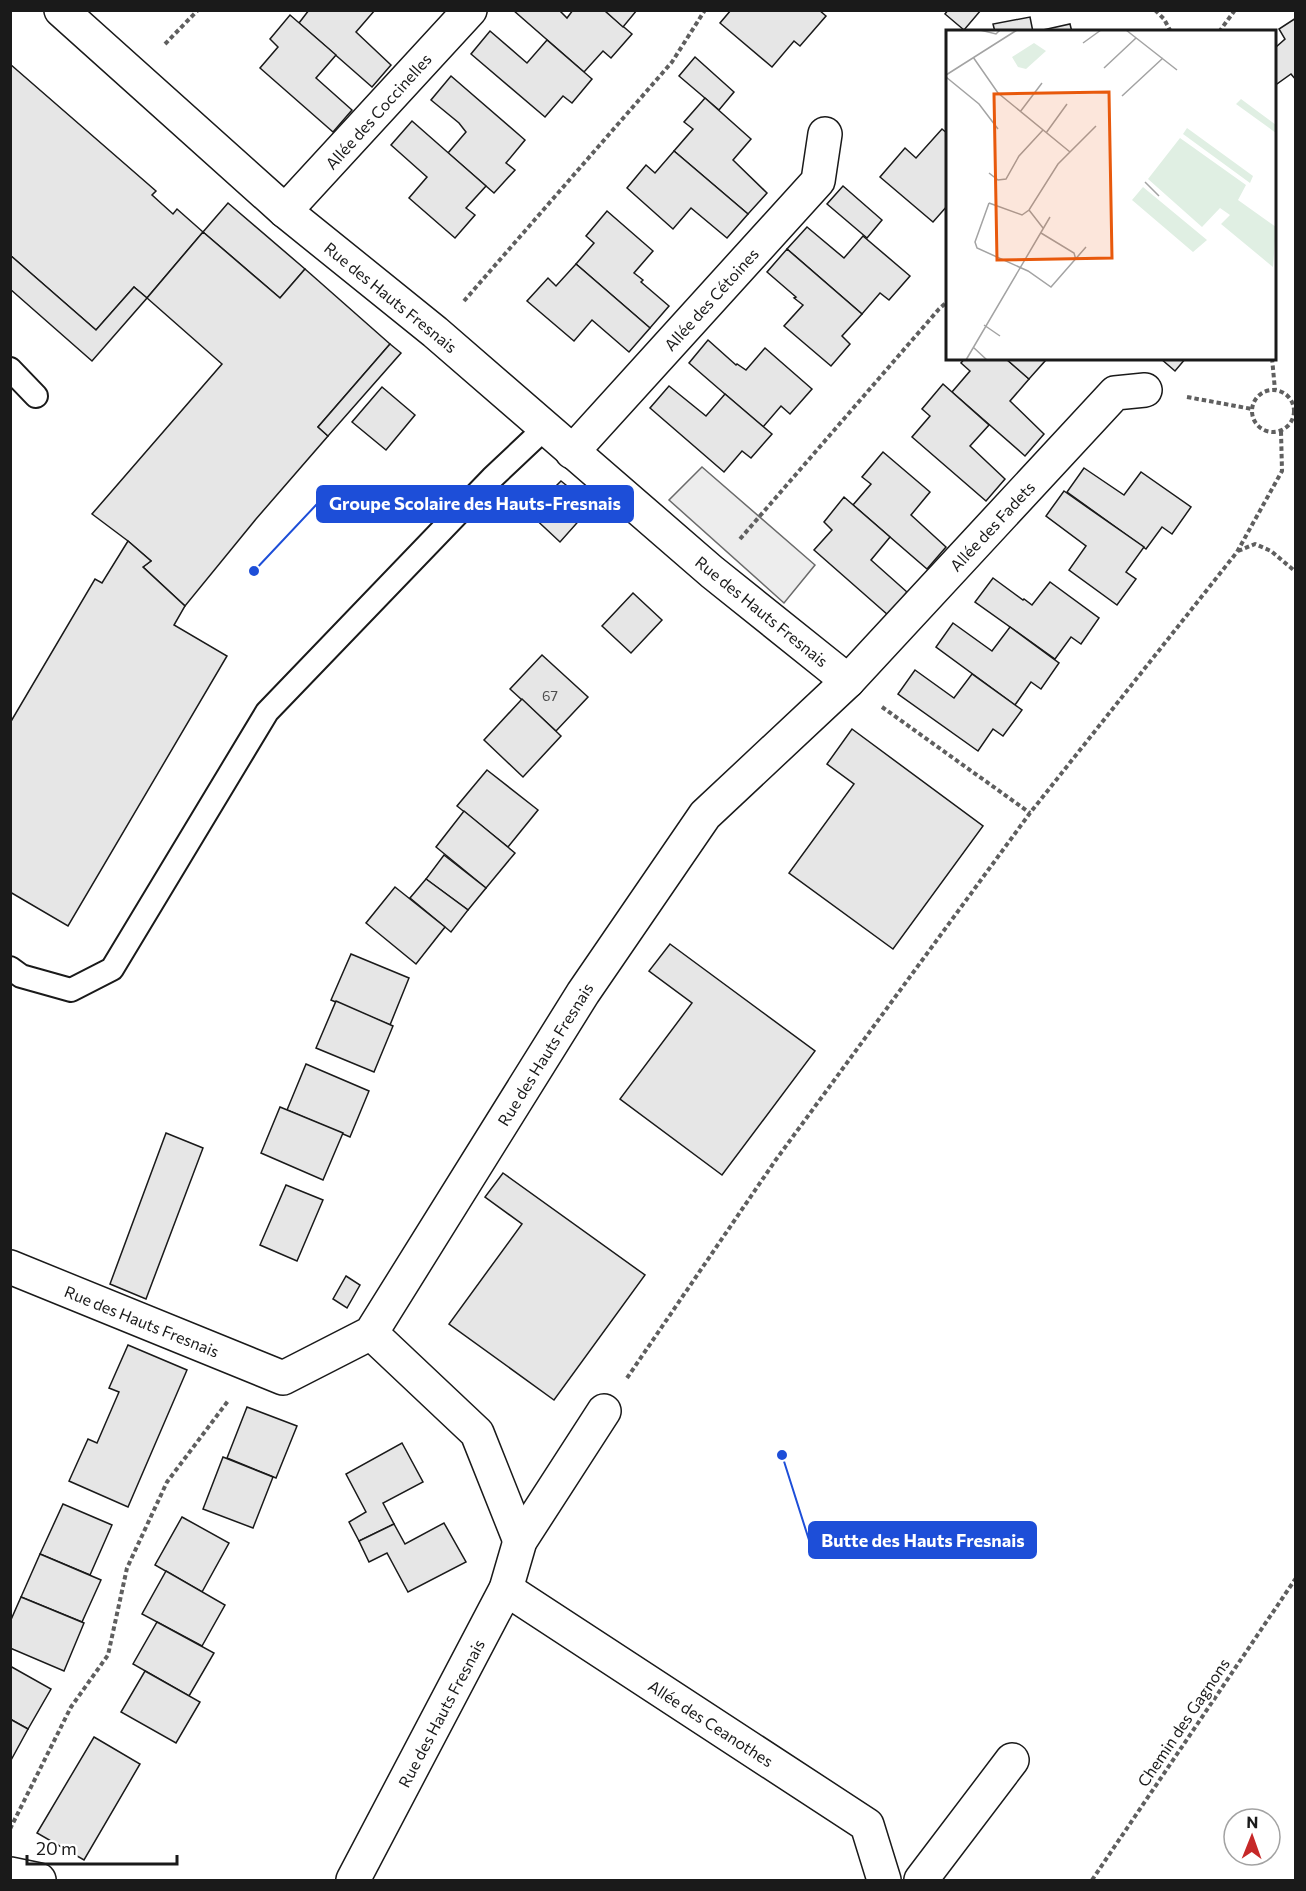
<svg xmlns="http://www.w3.org/2000/svg" width="1306" height="1891" viewBox="0 0 1306 1891" font-family="Commissioner,sans-serif">
<rect width="100%" height="100%" fill="#fff"/>
<path fill="#ededed" stroke="#6a6a6a" stroke-width="1.5" d="M702 467 815 565 784 603 669 500Z"/>
<g fill="#e6e6e6" stroke="#1a1a1a" stroke-width="1.5">
<path d="M309 10H375L356 32 391 65 372 87 299 23Z"/>
<path d="M513 10H559L567 18 573 10H604L632 34 611 58 603 51 584 72Z"/>
<path d="M604 10H637L623 27Z"/>
<path d="M731 10H819L826 16 800 46 794 41 772 67 720 23Z"/>
<path d="M948 10H981L964 30 945 14Z"/>
<path d="M290 15 336 55 316 78 352 110 333 132 260 68 278 47 270 39Z"/>
<path d="M1030 17 1033 32H995L993 24Z"/>
<path d="M1296 18V80L1291 74 1274 86V45L1276 47 1285 39 1279 29Z"/>
<path d="M1070 24 1072 32H1034Z"/>
<path d="M490 31 527 63 547 40 592 79 572 103 563 96 545 117 471 54Z"/>
<path d="M695 57 734 92 719 110 679 76Z"/>
<path d="M10 64 156 191 152 195 173 214 177 209 203 232 147 298 134 287 96 330 10 255Z"/>
<path d="M451 76 525 140 506 163 515 170 494 193 448 153 466 132 459 123 431 100Z"/>
<path d="M705 98 751 139 733 160 767 193 748 214 674 151 693 129 684 122Z"/>
<path d="M412 121 486 186 466 208 475 215 455 238 409 198 427 177 391 145Z"/>
<path d="M942 129 948 134V205L933 222 880 177 905 148 916 158Z"/>
<path d="M674 151 748 214 727 238 691 208 673 229 627 188 646 165 655 173Z"/>
<path d="M843 186 882 220 867 238 827 204Z"/>
<path d="M228 203 305 269 280 298 203 232Z"/>
<path d="M607 211 653 251 634 273 643 280 641 282 669 306 650 328 576 264 594 243 586 236Z"/>
<path d="M807 227 844 258 863 236 910 276 889 300 880 293 862 314 787 249Z"/>
<path d="M203 232 280 298 305 269 390 344 318 427 328 436 256 519 185 606 143 567 151 561 128 541 92 514 222 364 147 298Z"/>
<path d="M787 249 862 314 842 336 850 344 831 366 784 326 803 305 794 298 796 297 767 272Z"/>
<path d="M10 255 96 330 134 287 147 298 92 361 10 289Z"/>
<path d="M576 264 650 328 629 352 592 320 574 341 527 301 548 278 556 286Z"/>
<path d="M708 340 736 365 737 364 746 370 765 348 812 389 790 414 781 406 763 427 689 363Z"/>
<path d="M390 344 401 353 328 436 318 427Z"/>
<path d="M965 358H1005L1029 379 1010 401 1044 434 1025 456 952 392 970 371 961 363Z"/>
<path d="M1005 358H1041L1045 361 1029 379Z"/>
<path d="M1160 358H1186L1175 371Z"/>
<path d="M943 384 989 425 970 446 1005 479 986 501 912 437 930 416 922 409Z"/>
<path d="M669 386 706 416 725 394 772 434 751 458 742 451 724 472 650 408Z"/>
<path d="M382 387 415 415 386 450 352 422Z"/>
<path d="M883 452 930 492 911 515 946 547 927 569 853 505 871 484 862 477Z"/>
<path d="M1084 468 1124 495 1141 472 1191 507 1172 534 1162 527 1146 549 1067 492Z"/>
<path d="M561 481 592 506 560 542 529 513Z"/>
<path d="M1064 491 1144 547 1126 572 1136 579 1117 605 1069 570 1086 546 1046 516Z"/>
<path d="M844 497 890 537 871 560 907 592 888 615 814 550 832 530 824 522Z"/>
<path d="M128 541 151 561 143 567 185 606 174 625 227 656 68 926 10 892V723L95 579 102 583Z"/>
<path d="M993 578 1023 600 1024 599 1032 605 1050 582 1099 618 1081 644 1071 637 1055 659 975 602Z"/>
<path d="M633 593 662 620 631 653 602 626Z"/>
<path d="M953 623 992 651 1010 627 1059 663 1041 689 1031 682 1015 705 936 647Z"/>
<path d="M542 655 588 697 556 731 510 689Z"/>
<path d="M915 670 954 698 972 674 1022 710 1003 736 993 729 978 751 898 694Z"/>
<path d="M522 699 561 736 523 777 484 740Z"/>
<path d="M852 729 983 826 893 949 789 873 854 784 827 764Z"/>
<path d="M487 770 538 810 508 847 457 806Z"/>
<path d="M464 811 515 853 486 888 436 847Z"/>
<path d="M444 855 486 888 468 910 426 879Z"/>
<path d="M426 879 468 910 451 932 410 898Z"/>
<path d="M395 887 445 927 416 964 366 923Z"/>
<path d="M670 944 815 1051 722 1175 620 1099 692 1003 649 971Z"/>
<path d="M351 954 409 978 390 1025 331 1000Z"/>
<path d="M336 1001 393 1026 374 1072 316 1048Z"/>
<path d="M306 1064 369 1091 350 1137 287 1110Z"/>
<path d="M280 1107 343 1133 323 1180 261 1153Z"/>
<path d="M166 1133 203 1148 146 1299 110 1284Z"/>
<path d="M503 1173 645 1275 554 1400 449 1324 522 1224 485 1197Z"/>
<path d="M286 1185 323 1200 297 1261 260 1245Z"/>
<path d="M346 1276 360 1285 347 1308 333 1299Z"/>
<path d="M128 1345 187 1370 128 1507 69 1481 88 1439 97 1443 119 1392 109 1388Z"/>
<path d="M247 1407 297 1426 276 1478 227 1458Z"/>
<path d="M402 1443 423 1482 383 1503 394 1524 359 1541 349 1522 366 1512 346 1474Z"/>
<path d="M223 1457 273 1477 253 1528 203 1509Z"/>
<path d="M63 1504 112 1525 90 1575 40 1554Z"/>
<path d="M182 1517 229 1543 202 1592 155 1565Z"/>
<path d="M444 1523 466 1562 408 1592 387 1553 369 1562 359 1541 394 1524 405 1544Z"/>
<path d="M40 1554 101 1580 82 1622 21 1597Z"/>
<path d="M166 1571 225 1605 202 1646 142 1614Z"/>
<path d="M21 1597 84 1623 64 1671 10 1648V1622Z"/>
<path d="M157 1622 214 1653 189 1696 133 1664Z"/>
<path d="M10 1666 51 1689 28 1729 10 1719Z"/>
<path d="M145 1671 200 1702 176 1743 121 1712Z"/>
<path d="M10 1719 28 1729 10 1762Z"/>
<path d="M94 1737 140 1764 84 1860 37 1833Z"/>
</g>
<g fill="none" stroke-linecap="round" stroke-linejoin="round">
<g stroke="#1a1a1a" stroke-width="26">
<g id="lane">
<path d="M10 369 36 396"/>
<path d="M10 968 21 976 71 990 112 969 267 712 492 478 545 428"/>
</g>
</g>
<g stroke="#1a1a1a" stroke-width="36">
<g id="street">
<path d="M61 10 285 211 435 332 712 572 848 681"/>
<path d="M285 211 470 10"/>
<path d="M572 452 818 181 825 134"/>
<path d="M10 1267 283 1378 371 1333 583 993 705 815 848 681 1115 393 1145 390"/>
<path d="M371 1333 477 1433 520 1541"/>
<path d="M506 1589 867 1825 884 1880"/>
<path d="M10 1874 39 1880"/>
<path d="M353 1880 506 1589 520 1541 604 1411"/>
<path d="M921 1880 1012 1760"/>
</g>
</g>
<g stroke="#5f5f5f" stroke-width="4" stroke-dasharray="4.5 3" stroke-linecap="butt">
<path d="M1155 10 1164 19 1171 32"/>
<path d="M1219 32 1235 10"/>
<path d="M165 44 198 10"/>
<path d="M464 301 672 62 705 10"/>
<path d="M1272 358 1275 390"/>
<circle cx="1273" cy="411" r="21"/>
<path d="M1187 397 1252 409"/>
<path d="M740 539 939 309 948 301"/>
<path d="M1238 551 1255 544 1271 551 1296 572"/>
<path d="M882 707 1030 813"/>
<path d="M627 1378 775 1161 1030 813 1237 552 1282 471 1281 431"/>
<path d="M10 1829 71 1707 108 1655 127 1568 167 1482 228 1401"/>
<path d="M1092 1880 1296 1578"/>
</g>
<use href="#lane" stroke="#fff" stroke-width="22"/>
<use href="#street" stroke="#fff" stroke-width="33"/>
</g>
<g text-anchor="middle" dominant-baseline="central" stroke-width="4.5" stroke-linejoin="round" paint-order="stroke">
<g font-size="14" fill="#4d4d4d">
<text x="550" y="695">67</text>
</g>
<g font-size="16" fill="#1a1a1a" stroke="#fff">
<text transform="translate(378 111) rotate(-48)">Allée des Coccinelles</text>
<text transform="translate(391 297) rotate(39)">Rue des Hauts Fresnais</text>
<text transform="translate(711 299) rotate(-48)">Allée des Cétoines</text>
<text transform="translate(992 526) rotate(-47)">Allée des Fadets</text>
<text transform="translate(762 611) rotate(39)">Rue des Hauts Fresnais</text>
<text transform="translate(545 1054) rotate(-58)">Rue des Hauts Fresnais</text>
<text transform="translate(142 1321) rotate(22)">Rue des Hauts Fresnais</text>
<text transform="translate(441 1713) rotate(-62)">Rue des Hauts Fresnais</text>
<text transform="translate(1183 1722) rotate(-56)">Chemin des Gagnons</text>
<text transform="translate(711 1723) rotate(33)">Allée des Ceanothes</text>
</g>
</g>
<g transform="translate(946 30)">
<rect width="330" height="330" fill="#fff"/>
<path d="M88 13 100 21 80 39 72 37 66 27ZM295 69 330 95V103L290 74ZM241 98 307 146 304 153 237 104ZM234 108 300 155 292 170 330 197 327 237 275 194 284 185 274 178 256 197 202 149ZM197 157 261 210 247 222 186 170Z" fill="#e0efe3"/>
<path fill="none" stroke="#a3a3a3" stroke-width="1.5" d="M34 0 50 4 54 0M180 0 231 40M137 13 155 0M27 27 52 63 124 122M158 38 190 8M0 45 71 0M0 47 33 74 52 99M176 66 217 28M74 82 96 53M100 103 121 74M43 143 52 150 60 149 73 126 97 100M199 152 213 166M43 173 29 212 31 218 82 241 105 257 140 217M43 173 76 185 83 180 112 134 150 96M83 180 97 198M95 203 128 223 130 230M38 295 54 306M27 317 41 330M20 330 104 187"/>
<path fill="#e8590c" fill-opacity="0.15" stroke="#e8590c" stroke-width="3" d="M163 62 166 228 51 230 48 64Z"/>
<rect width="330" height="330" fill="none" stroke="#1a1a1a" stroke-width="3"/>
</g>
<path fill="none" stroke="#1d4ed8" stroke-width="2" d="M254 571L317 504M782 1455L809 1540"/>
<g fill="#1d4ed8" stroke="#fff" stroke-width="2">
<circle cx="254" cy="571" r="6"/>
<circle cx="782" cy="1455" r="6"/>
</g>
<g fill="#1d4ed8" stroke="#1d4ed8" stroke-width="2">
<rect x="317" y="486" width="316" height="36" rx="6"/>
<rect x="809" y="1522" width="227" height="36" rx="6"/>
</g>
<g font-size="18" text-anchor="middle" font-weight="bold" fill="#fff">
<text x="475" y="510">Groupe Scolaire des Hauts-Fresnais</text>
<text x="923" y="1547">Butte des Hauts Fresnais</text>
</g>
<rect width="1306" height="1891" fill="none" stroke="#1a1a1a" stroke-width="24"/>
<g transform="translate(1252 1837) rotate(1)"><circle r="28" fill="#ffffff" stroke="#a3a3a3" stroke-width="1.5"/>
<path d="M0-4.5L10 22L0 15L-10 22Z" fill="#c62828"/>
<text y="-9" font-size="16" font-weight="bold" text-anchor="middle" fill="#1a1a1a">N</text>
</g>
<path d="M27 1855v9h150v-9" fill="none" stroke="#1a1a1a" stroke-width="3"/>
<text x="36" y="1855" font-size="18" fill="#1a1a1a" stroke="#ffffff" stroke-width="4.5" paint-order="stroke">20 m</text>
</svg>
